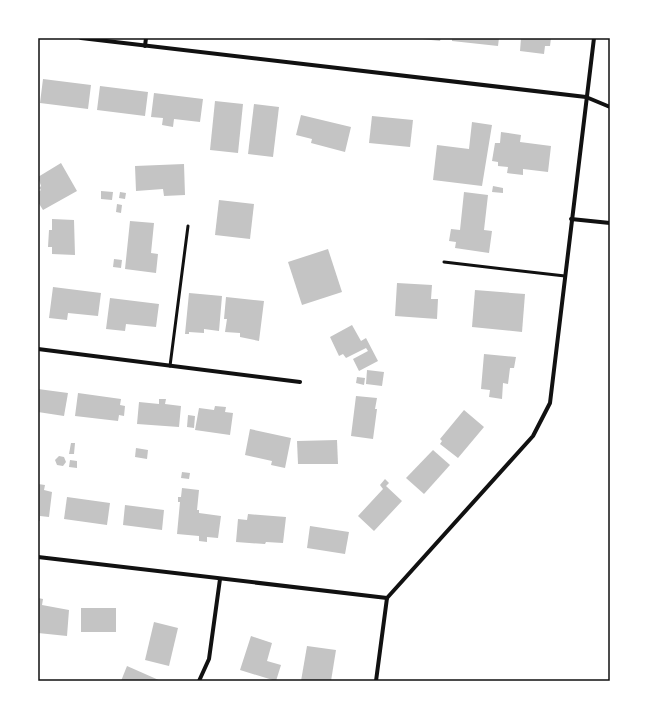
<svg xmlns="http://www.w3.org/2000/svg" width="648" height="719" viewBox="0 0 648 719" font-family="'Titillium Web',sans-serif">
<rect width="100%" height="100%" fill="#fff"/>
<g fill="#c4c4c4">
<path d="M413 38H441L440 41Z"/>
<path d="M452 38H499L498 46 452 41Z"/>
<path d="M521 38H551L550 46H545L544 54 520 51Z"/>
<path d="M43 79 91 85 88 109 40 103Z"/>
<path d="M100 86 148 92 145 116 97 110Z"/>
<path d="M154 93 203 99 200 122 174 119 173 127 162 125 163 118 151 117Z"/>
<path d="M215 101 243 104 238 153 210 150Z"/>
<path d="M254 104 279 107 273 157 248 154Z"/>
<path d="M301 115 351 127 345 152 311 143 312 139 296 135Z"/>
<path d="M372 116 413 120 410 147 369 143Z"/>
<path d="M472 122 492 125 482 186 433 180 437 145 469 149Z"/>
<path d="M501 132 521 135 520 142 551 146 548 172 523 169V175L507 173 508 167 498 166V162L492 161 495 143H500Z"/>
<path d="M61 163 77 191 43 210 38 202V192L41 190 39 188 41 186 38 177Z"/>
<path d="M184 164 185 195 164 196 163 189 136 191 135 166Z"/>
<path d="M493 186 503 188V193L492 192Z"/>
<path d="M101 191 113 192 112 200 101 199Z"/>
<path d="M120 192 126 193 125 199 119 198Z"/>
<path d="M464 192 488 195 484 230 492 231 489 253 455 248 456 242 449 241 451 229 460 230Z"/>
<path d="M219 200 254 204 250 239 215 235Z"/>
<path d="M117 204 122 205 121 213 116 212Z"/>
<path d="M52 219 74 220 75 255 52 254V247H48L49 230H52Z"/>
<path d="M130 221 154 223 151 253 158 254 156 273 125 269Z"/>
<path d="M328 249 342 292 302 305 288 262Z"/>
<path d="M114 259 122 260 121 268 113 267Z"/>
<path d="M397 283 432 285 431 299H438L437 319 395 316Z"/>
<path d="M53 287 101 293 98 316 68 313 67 320 49 318Z"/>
<path d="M475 290 525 294 522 332 472 327Z"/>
<path d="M189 293 222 296 219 331 204 329V333L189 332V334H185Z"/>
<path d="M226 297 264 301 259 341 240 337V333L225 332 227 319H224Z"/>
<path d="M110 298 159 304 156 327 126 324 125 331 106 329Z"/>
<path d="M352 325 361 341 366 338 378 361 359 371 353 359 368 351 366 348 346 358 343 354 339 356 330 337Z"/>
<path d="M484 354 516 357 514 368H510L508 384 503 383 502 399 489 397 490 390 481 389Z"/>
<path d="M367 370 384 372 382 386 366 384Z"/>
<path d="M357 377 365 378 364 385 356 383Z"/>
<path d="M38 389 68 393 64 416 38 412Z"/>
<path d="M78 393 121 399 120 405 125 406 124 416 119 415 118 421 75 416Z"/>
<path d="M356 396 377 398 375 409H377L373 439 351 436Z"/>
<path d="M159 399H166L165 404 181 406 179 427 137 424 139 402 159 404Z"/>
<path d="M215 406 226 407 225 412 233 413 230 435 195 430 199 408 214 410Z"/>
<path d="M464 410 484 427 458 458 440 444 442 441 440 439Z"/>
<path d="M188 415 195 416 194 428 187 427Z"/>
<path d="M250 429 291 438 285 468 271 465 272 461 245 455Z"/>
<path d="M337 440 338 464H298L297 441Z"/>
<path d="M71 443H75L74 454H69Z"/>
<path d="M136 448 148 450 147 459 135 457Z"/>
<path d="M433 450 450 465 424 494 406 478Z"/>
<path d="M59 456 64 457 66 462 63 466 57 465 55 460Z"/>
<path d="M70 460 77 461V468L69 467Z"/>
<path d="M182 472 190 473 189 479 181 478Z"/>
<path d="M385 479 389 483 386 486 402 501 374 531 358 516 383 489 380 485Z"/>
<path d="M38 484 45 485 44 490 52 492 49 517 40 516V521H38Z"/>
<path d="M182 488 199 490 197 510H199V513L221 516 218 538 207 537V542L199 541V536L177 534 180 502H178V497H181Z"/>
<path d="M67 497 110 503 107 525 64 519Z"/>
<path d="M125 505 164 510 162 530 123 525Z"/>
<path d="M248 514 286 517 283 543 266 542 265 544 236 542 238 519 247 520Z"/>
<path d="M310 526 349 532 345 554 307 548Z"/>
<path d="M38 598 43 599 42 605 69 610 67 636 38 633Z"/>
<rect x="81" y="608" width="35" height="24"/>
<path d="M154 622 178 628 169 666 145 660Z"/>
<path d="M251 636 272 643 267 661 281 665 276 681 240 670Z"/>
<path d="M307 646 336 650 331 681H301Z"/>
<path d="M127 666 161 681H121Z"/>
</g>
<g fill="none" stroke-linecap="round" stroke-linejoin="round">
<g stroke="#111" stroke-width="3">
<path d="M444 262 565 276"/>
<path d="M170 366 188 226"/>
</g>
<g stroke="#111" stroke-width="4">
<path d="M81 38 586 97 610 107"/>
<path d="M145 46 146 38"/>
<path d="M571 219 610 223"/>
<path d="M38 349 300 382"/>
<path d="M38 557 387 598"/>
<path d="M387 598 533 436 550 403 594 38"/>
<path d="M199 681 209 659 220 579"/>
<path d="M376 681 387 598"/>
</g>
</g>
<rect width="648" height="719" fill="none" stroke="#ffffff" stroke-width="78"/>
<rect x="39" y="39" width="570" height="641" fill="none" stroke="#111" stroke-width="1.5"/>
</svg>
